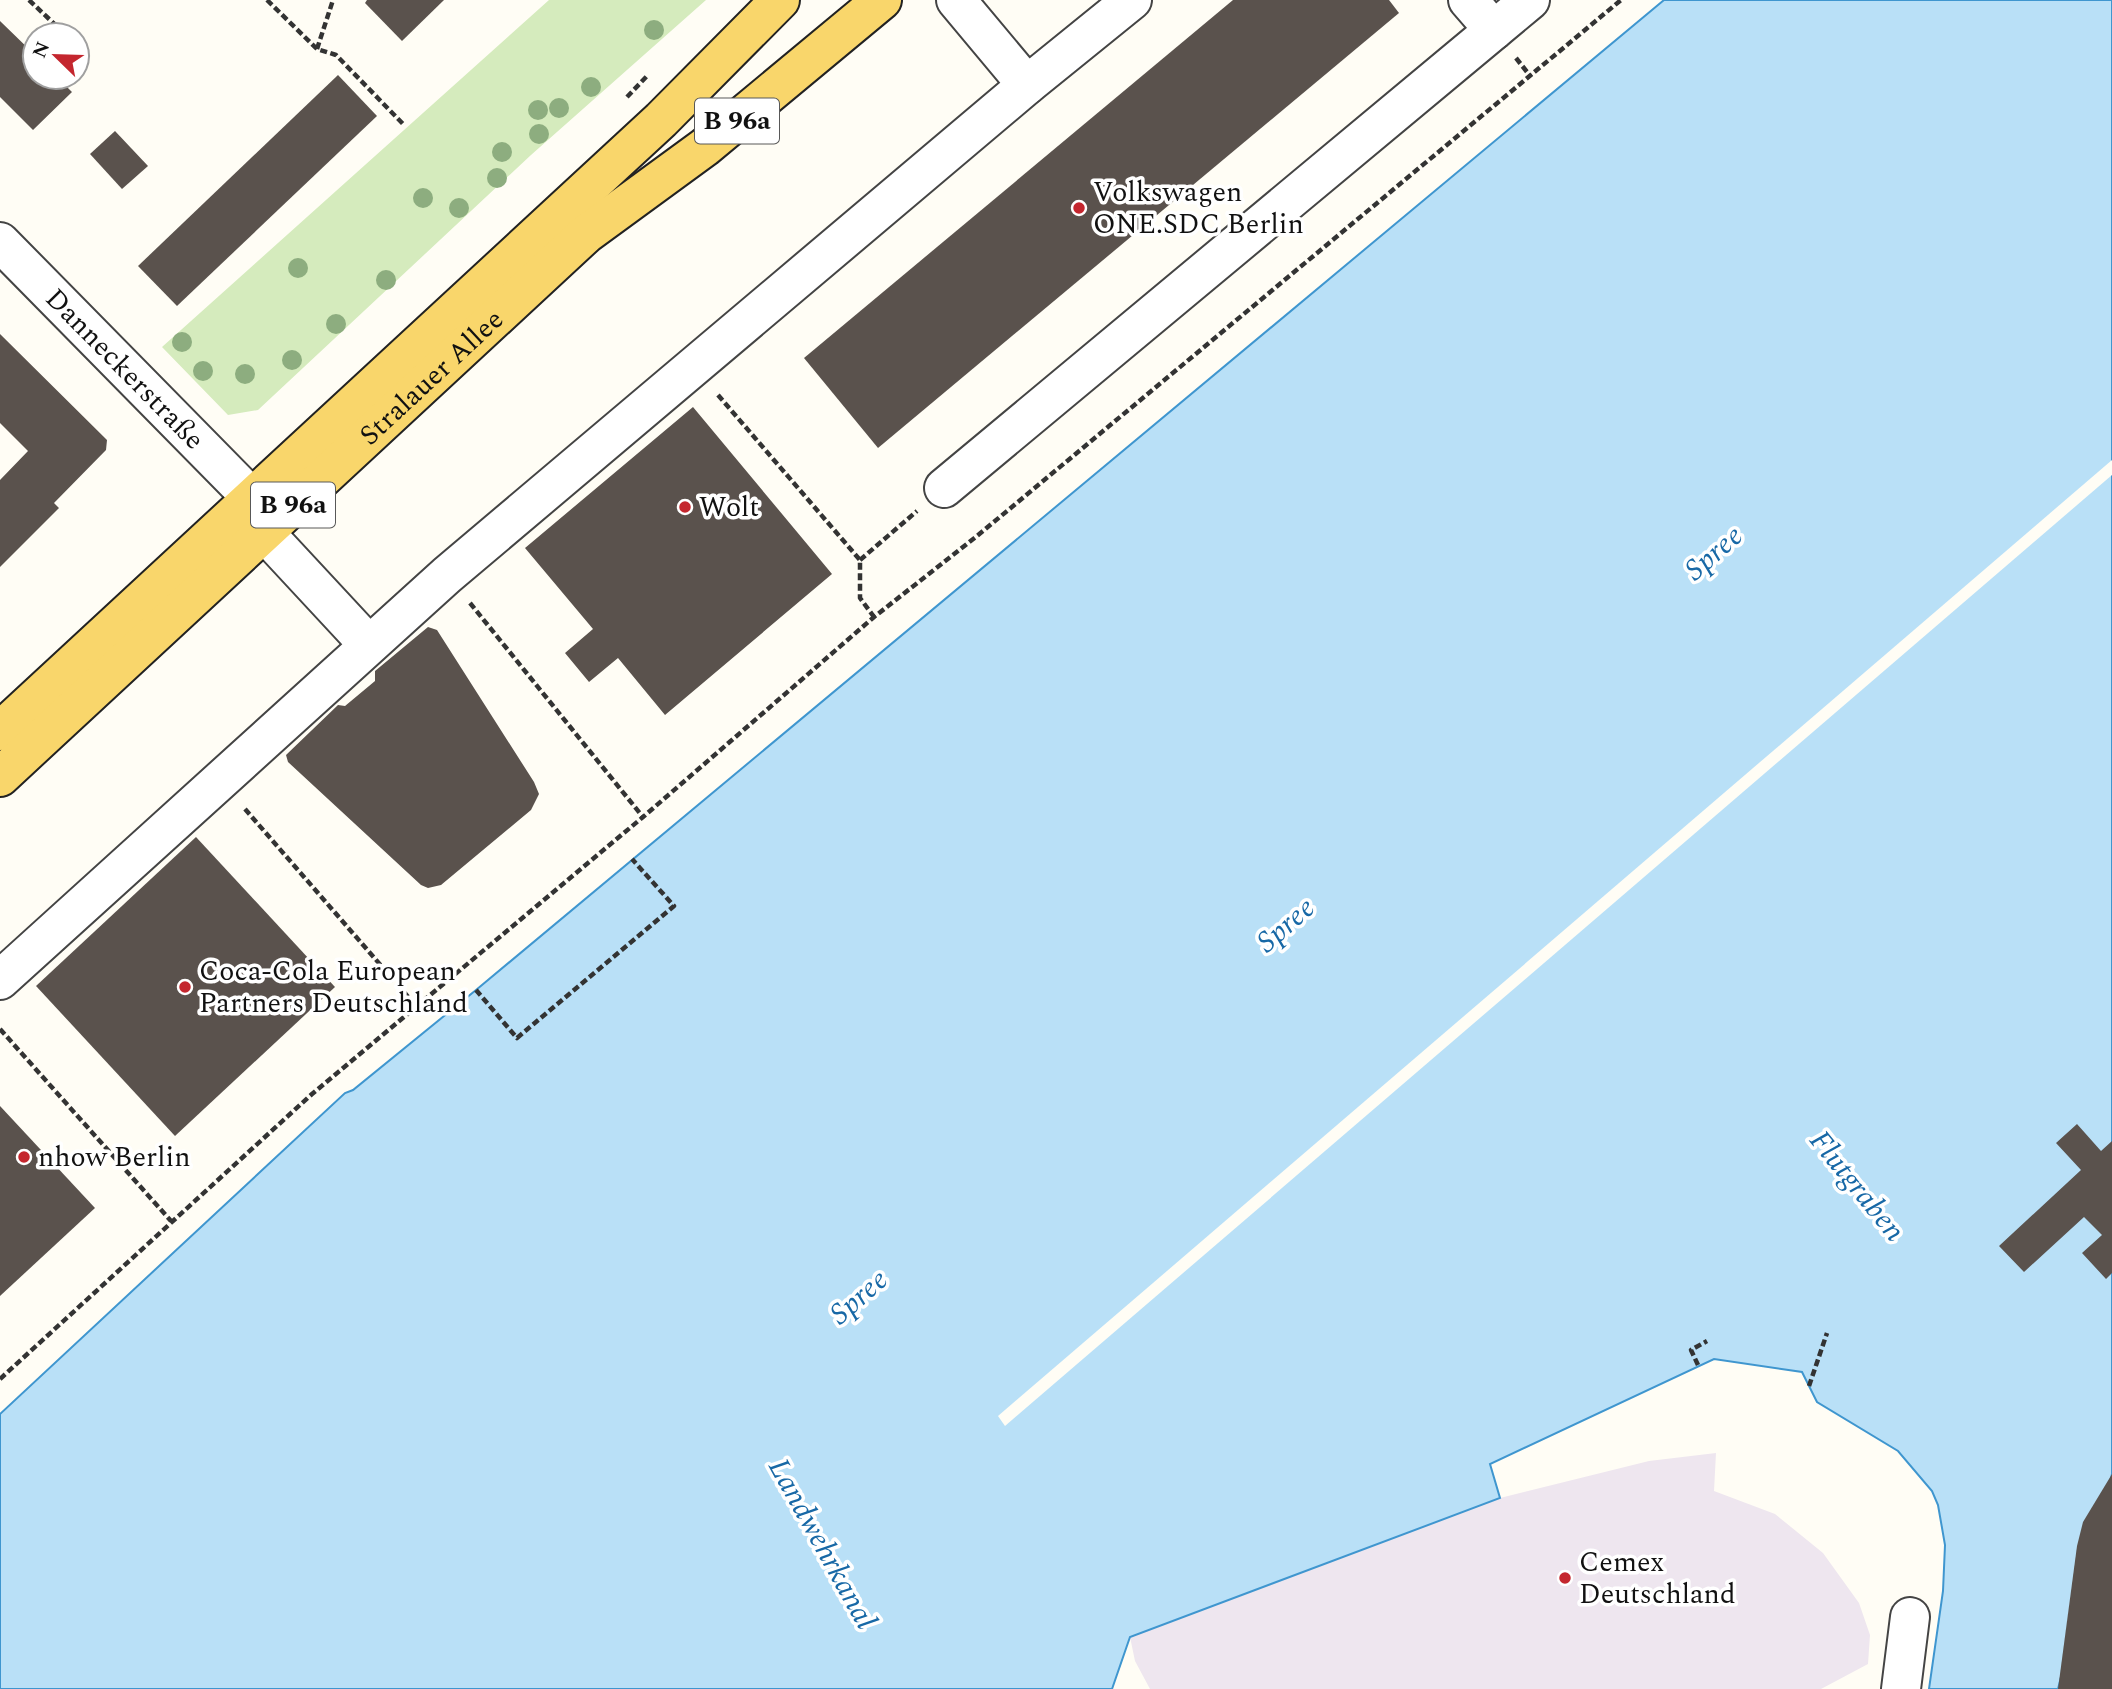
<svg xmlns="http://www.w3.org/2000/svg" width="2112" height="1689" viewBox="0 0 2112 1689" font-family="Spectral,serif">
<rect width="100%" height="100%" fill="#fffdf5"/>
<path fill="#eee6ef" d="M1716 1453 1714 1491 1775 1514 1823 1553 1859 1603 1870 1635 1868 1664 1821 1689H1150L1135 1661 1130 1637 1500 1498 1649 1461Z"/>
<path fill="#d5ebbd" d="M549 0H706L531 155 258 410 228 415 162 347Z"/>
<path fill="#b9e0f7" stroke="#3f96cf" stroke-width="2" d="M1664 0H2112V1474L2058 1689H1929L1943 1591 1945 1545 1938 1505 1932 1491 1898 1451 1817 1402 1802 1372 1714 1359 1490 1464 1500 1498 1130 1637 1112 1689H0V1414L345 1093 353 1090 476 990Z"/>
<path fill="#fffdf5" d="M2112 460V475L1005 1426 998 1416Z"/>
<g fill="#5a524d">
<path d="M367 0H444L402 41 365 3Z"/>
<path d="M1233 0H1389L1399 13 878 448 804 358Z"/>
<path d="M0 21 35 55V77H57L72 92 33 130 0 97Z"/>
<path d="M338 75 377 116 177 306 138 266Z"/>
<path d="M115 131 148 166 122 189 90 154Z"/>
<path d="M0 334 107 440 106 450 54 503 59 508 0 567V480L28 451 0 423Z"/>
<path d="M693 407 832 574 665 715 618 658 589 682 565 653 593 629 525 548Z"/>
<path d="M428 627 437 630 534 782 539 794 531 810 441 885 428 888 421 885 288 762 286 755 338 705 345 706 375 681V671Z"/>
<path d="M196 837 335 987 175 1136 36 986Z"/>
<path d="M0 1106 95 1208 0 1296Z"/>
<path d="M2077 1124 2101 1151 2112 1141V1273L2106 1279 2082 1253 2102 1235 2084 1217 2024 1272 1999 1246 2081 1170 2056 1143Z"/>
<path d="M2112 1474V1689H2058L2077 1546 2083 1522Z"/>
</g>
<g fill="none" stroke-linecap="round" stroke-linejoin="round">
<g stroke="#444" stroke-width="42">
<g id="minor">
<path d="M956 0 1027 85"/>
<path d="M1468 0 1494 30 1530 0"/>
<path id="s1" d="M0 242 251 497"/>
<path d="M944 488 1494 30"/>
<path d="M264 532 368 644"/>
<path d="M0 980 447 575 1027 85 1132 0"/>
<path d="M1901 1689 1910 1617"/>
</g>
</g>
<g stroke="#222" stroke-width="42">
<g id="major">
<path d="M0 731 661 120 780 0"/>
<path id="s2" d="M0 777 586 234 705 147 882 0"/>
</g>
</g>
<g stroke="#333" stroke-width="4.5" stroke-dasharray="7 3.5" stroke-linecap="butt">
<path d="M29 0 66 35"/>
<path d="M267 0 317 49 336 55 404 125"/>
<path d="M77 45 83 51"/>
<path d="M317 49 333 0"/>
<path d="M1516 58 1531 77"/>
<path d="M627 97 647 76"/>
<path d="M718 395 860 560V598L874 617"/>
<path d="M860 560 917 511"/>
<path d="M470 603 643 817"/>
<path d="M245 809 417 1007"/>
<path d="M476 990 517 1038 674 906 632 859"/>
<path d="M0 1029 171 1221"/>
<path d="M1698 1365 1691 1350 1707 1341"/>
<path d="M0 1379 312 1094 643 817 874 617 977 536 1621 0"/>
<path d="M1809 1386 1827 1333"/>
</g>
<use href="#minor" stroke="#fff" stroke-width="38"/>
<use href="#major" stroke="#f9d66b" stroke-width="38"/>
</g>
<g fill="#8dad7f">
<circle cx="654" cy="30" r="10"/>
<circle cx="591" cy="87" r="10"/>
<circle cx="559" cy="108" r="10"/>
<circle cx="538" cy="110" r="10"/>
<circle cx="539" cy="134" r="10"/>
<circle cx="502" cy="152" r="10"/>
<circle cx="497" cy="178" r="10"/>
<circle cx="423" cy="198" r="10"/>
<circle cx="459" cy="208" r="10"/>
<circle cx="298" cy="268" r="10"/>
<circle cx="386" cy="280" r="10"/>
<circle cx="336" cy="324" r="10"/>
<circle cx="182" cy="342" r="10"/>
<circle cx="292" cy="360" r="10"/>
<circle cx="203" cy="371" r="10"/>
<circle cx="245" cy="374" r="10"/>
</g>
<g fill="#c4262e" stroke="#fff" stroke-width="2.5">
<circle cx="1079" cy="208" r="7"/>
<circle cx="685" cy="507" r="7"/>
<circle cx="185" cy="987" r="7"/>
<circle cx="24" cy="1157" r="7"/>
<circle cx="1565" cy="1578" r="7"/>
</g>
<g text-anchor="middle" dominant-baseline="central" stroke-width="7" stroke-linejoin="round" paint-order="stroke">
<g fill="#fff" stroke="#585858" stroke-width="2">
<rect x="695" y="98.5" width="84" height="45" rx="5"/>
<rect x="251" y="482.5" width="84" height="45" rx="5"/>
</g>
<g font-size="26" font-weight="bold" fill="#111">
<text x="737" y="121">B 96a</text>
<text x="293" y="505">B 96a</text>
</g>
<g font-size="28" fill="#111" stroke="#fff" text-anchor="start">
<text x="1093" y="192">Volkswagen<tspan x="1093" dy="32">ONE.SDC Berlin</tspan></text>
<text x="699" y="507">Wolt</text>
<text x="199" y="971">Coca-Cola European<tspan x="199" dy="32">Partners Deutschland</tspan></text>
<text x="38" y="1157">nhow Berlin</text>
<text x="1579" y="1562">Cemex<tspan x="1579" dy="32">Deutschland</tspan></text>
</g>
<g font-size="28" fill="#111" stroke="#fff">
<text stroke="none"><textPath href="#s1" startOffset="178">Danneckerstraße</textPath></text>
<text stroke="none"><textPath href="#s2" startOffset="588">Stralauer Allee</textPath></text>
</g>
<g font-size="30" font-style="italic" fill="#1768a6" stroke="#fff">
<text transform="translate(1714 553) rotate(-41)">Spree</text>
<text transform="translate(1286 925) rotate(-41)">Spree</text>
<text transform="translate(1857 1186) rotate(51)">Flutgraben</text>
<text transform="translate(859 1297) rotate(-41)">Spree</text>
<text transform="translate(822 1544) rotate(61)">Landwehrkanal</text>
</g>
</g>
<g transform="translate(56 56) rotate(293)"><circle r="33" fill="#ffffff" stroke="#a0a0a0" stroke-width="2"/>
<path d="M0-5L12 26L0 18L-12 26Z" fill="#c4262e"/>
<text y="-10" font-size="19" font-weight="bold" text-anchor="middle" fill="#111111">N</text>
</g>
</svg>
